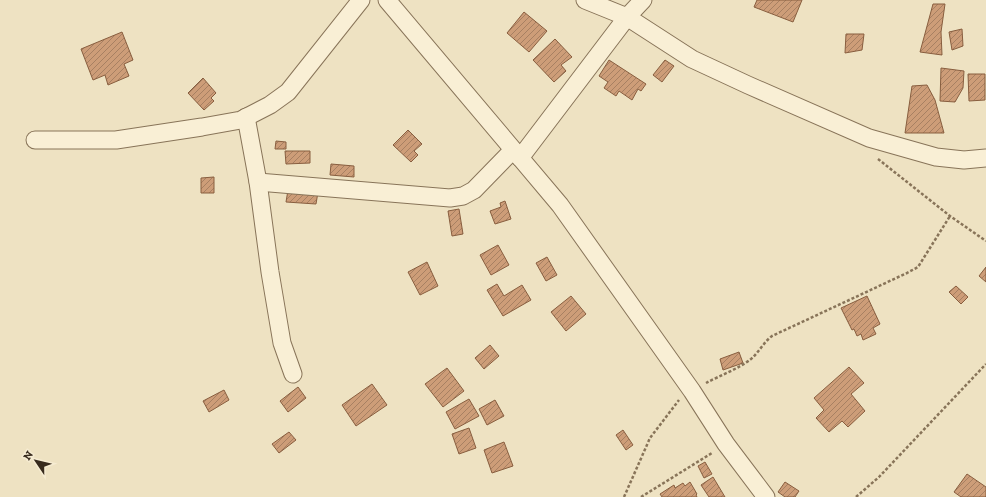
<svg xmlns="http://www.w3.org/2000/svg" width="986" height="497" viewBox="0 0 986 497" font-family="'Zilla Slab',serif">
<defs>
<pattern id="building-hatch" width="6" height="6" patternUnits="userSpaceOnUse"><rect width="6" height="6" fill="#cd9d78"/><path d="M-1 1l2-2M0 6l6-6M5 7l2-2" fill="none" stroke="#a78062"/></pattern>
</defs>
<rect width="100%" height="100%" fill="#eee2c2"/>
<g fill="url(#building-hatch)" stroke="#885e3f">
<path d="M757 0H802L793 22 754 7Z"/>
<path d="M933 4H945L941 32 942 55 920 52Z"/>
<path d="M524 12 547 31 529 52 507 33Z"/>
<path d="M962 29 963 46 952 50 949 32Z"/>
<path d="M122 32 133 60 124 64 129 76 108 85 105 75 93 80 81 49Z"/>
<path d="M846 34H864L862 50 845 53Z"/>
<path d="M555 39 572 57 561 65 566 71 554 82 533 60Z"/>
<path d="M609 60 646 84 641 91 638 89 632 100 619 91 616 96 604 88 608 82 599 76Z"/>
<path d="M665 60 674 66 662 82 653 75Z"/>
<path d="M941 68 964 71 963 88 955 102 940 101Z"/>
<path d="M968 74H985V100L969 101Z"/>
<path d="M203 78 216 93 211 98 214 101 204 110 188 93Z"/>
<path d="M927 85 935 100 944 133H905L912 86Z"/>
<path d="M408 130 422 144 414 151 418 155 411 162 393 145Z"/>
<path d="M276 141 286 142V149H275Z"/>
<path d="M285 151H310V163L286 164Z"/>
<path d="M331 164 354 166V177L330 175Z"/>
<path d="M214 177V193H201V178Z"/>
<path d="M288 190 318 192 316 204 286 202Z"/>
<path d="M505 201 511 219 495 224 490 211 501 207 500 203Z"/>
<path d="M459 209 463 234 452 236 448 211Z"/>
<path d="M498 245 509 265 491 275 480 255Z"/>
<path d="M547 257 557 275 546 281 536 263Z"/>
<path d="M427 262 438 286 420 295 408 272Z"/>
<path d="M986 267V282L979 276Z"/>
<path d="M497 284 504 296 522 285 531 300 503 316 487 290Z"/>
<path d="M956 286 968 297 961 304 949 292Z"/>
<path d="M571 296 586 314 566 331 551 312Z"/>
<path d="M867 296 880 324 873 328 876 334 863 340 861 334 857 336 854 329 852 330 841 308Z"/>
<path d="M490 345 499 356 484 369 475 358Z"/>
<path d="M739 352 743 363 723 370 720 359Z"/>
<path d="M849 367 864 383 851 394 865 411 848 427 842 421 829 432 816 418 824 410 814 398Z"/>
<path d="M447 368 464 391 443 407 425 384Z"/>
<path d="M372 384 387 405 356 426 342 405Z"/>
<path d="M298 387 306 398 288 412 280 401Z"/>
<path d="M224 390 229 400 209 412 203 401Z"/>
<path d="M469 399 479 416 455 429 446 412Z"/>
<path d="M495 400 504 416 487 425 479 409Z"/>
<path d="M469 428 476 448 459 454 452 434Z"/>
<path d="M623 430 633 445 626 450 616 435Z"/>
<path d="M289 432 296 440 279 453 272 444Z"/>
<path d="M504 442 513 466 492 473 484 450Z"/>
<path d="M705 462 712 474 704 478 698 466Z"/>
<path d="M967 474 986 487V497H961L954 492Z"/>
<path d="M713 477 725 497H709L701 485Z"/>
<path d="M690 482 697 494 696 495 697 497H662L660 494 674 485 675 488 683 483 685 486Z"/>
<path d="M785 482 799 491 795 497H785L778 492Z"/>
</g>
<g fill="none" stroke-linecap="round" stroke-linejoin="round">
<g stroke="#887459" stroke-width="19">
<g id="minor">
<path d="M387 0 560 205 692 391 726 444 766 497"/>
<path d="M585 0 627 17 692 59 748 85 869 138 936 157 964 160 986 158"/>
<path d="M246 117 258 182 270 272 282 343 293 374"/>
<path d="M35 140H116L202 127 241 120 270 105 288 92 361 0"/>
<path d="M520 158 627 17 643 0"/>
<path d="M258 182 450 198 463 196 474 190 513 150"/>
</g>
</g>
<g stroke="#887459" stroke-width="2.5" stroke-dasharray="3 2" stroke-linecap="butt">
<path d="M878 159 950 216 986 241"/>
<path d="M706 383C719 376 740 368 751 359 759 352 764 342 772 336L907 273 918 267 950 216"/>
<path d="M624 497 650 438 679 400"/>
<path d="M641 497 712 453"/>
<path d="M856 497 879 477 986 364"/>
</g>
<use href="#minor" stroke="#f9efd5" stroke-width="17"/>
</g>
<g transform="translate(36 461) rotate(305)" stroke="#f6ecd2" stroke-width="3" paint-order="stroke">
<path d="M0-3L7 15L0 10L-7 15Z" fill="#382b1d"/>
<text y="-6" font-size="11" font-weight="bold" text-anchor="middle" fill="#382b1d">N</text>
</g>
</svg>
